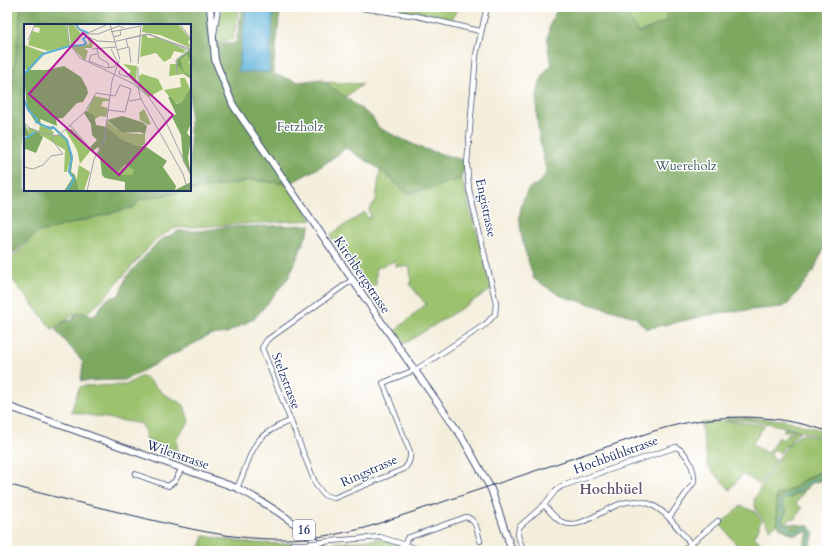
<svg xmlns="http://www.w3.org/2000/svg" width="834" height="558" viewBox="0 0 834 558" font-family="Cardo,serif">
<rect width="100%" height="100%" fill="#fff"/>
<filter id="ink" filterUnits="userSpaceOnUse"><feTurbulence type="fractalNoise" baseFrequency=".025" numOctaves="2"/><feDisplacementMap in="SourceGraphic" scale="8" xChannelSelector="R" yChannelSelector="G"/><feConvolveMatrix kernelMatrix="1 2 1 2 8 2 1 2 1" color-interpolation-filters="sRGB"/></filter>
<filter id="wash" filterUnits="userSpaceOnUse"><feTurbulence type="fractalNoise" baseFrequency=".012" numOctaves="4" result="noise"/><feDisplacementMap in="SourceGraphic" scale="16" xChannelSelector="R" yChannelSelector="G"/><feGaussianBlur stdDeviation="0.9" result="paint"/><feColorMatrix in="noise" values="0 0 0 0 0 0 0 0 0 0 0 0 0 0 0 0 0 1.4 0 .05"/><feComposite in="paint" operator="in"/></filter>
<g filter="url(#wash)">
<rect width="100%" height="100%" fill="#f4eedc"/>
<g fill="#9cc26e" stroke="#5c7866">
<path d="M7 7H21L13 82 7 83Z"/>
<path d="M222 7H239L233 39 216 44Z"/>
<path d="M371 7H460L450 21Z"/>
<path d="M622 7H663L669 20 638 33Z"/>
<path d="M324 82 363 84 345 97Z"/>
<path d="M380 169 406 192 462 179 492 289 404 344 394 332 426 304 411 286 410 267 396 266 395 261 376 268V285L366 288 331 237V234L365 212 367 218 371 217 369 210 376 200Z"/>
<path d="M253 180 289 184 312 220 175 228 157 238 99 303 86 313H77L52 329 7 273 8 263 36 233 134 207 140 199Z"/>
<path d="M140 377H145L164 394 184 405 189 422 176 439 178 451 147 440 142 424 71 412 79 388 83 386 126 385Z"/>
<path d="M735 417 785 420 827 432V439C794 428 761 419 726 420V418Z"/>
<path d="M726 421 765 425 752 444 768 454 778 437 783 440 789 433 792 434 793 432 784 431V428L801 431 797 433 786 447 785 445 780 453 774 449 770 456 776 459 760 485 743 474 731 488 729 486 731 488 730 490 708 466 701 423Z"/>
<path d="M804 434 827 440C827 452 822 460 820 472L800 482 791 489 776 495 777 524 770 529 756 510 754 500C762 485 787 437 804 434Z"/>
<path d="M805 490 796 504 802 508 794 520 792 518 786 524 783 523 782 520 787 510 782 506V501L785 498H792L794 494H799Z"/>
<path d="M741 506H743L755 512 762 521 759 523V528L754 537 769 550 776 544 782 551H742L720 524Z"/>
<path d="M204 536 250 543 302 544 307 551H199Z"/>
<path d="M381 539 412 551H340L334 543Z"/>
</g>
<g fill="#7da861" stroke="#4c6c60" fill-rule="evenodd">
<path d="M21 7H206L211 45 236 43 242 7 280 11 273 74 299 82 321 79 372 117 379 128 421 148 463 160 465 168 460 179 430 189 407 193 378 168 346 148 322 166 289 184 253 180 140 199 134 207 36 233 7 260V83L13 82ZM25 25H190V190H25Z"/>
<path d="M560 7H622L639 33 668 20 663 7H827V241L813 272 788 304 783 307 718 313 646 329 635 317 561 296 534 279C525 249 510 217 529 188 538 184 544 181 546 171 540 140 525 88 552 64 545 46 546 22 560 7Z"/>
<path d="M311 225 289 277 255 318 227 333 210 335 125 380 81 381 83 362 55 329 63 322 72 320 77 313H86L93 317 107 299 119 295 127 276 160 240 179 231H200L225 227Z"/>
<path d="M827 451V479L809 484 807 489 794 494 792 498H785L782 501V506L787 510 782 519 783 523 809 526 814 532 811 545 804 549 803 545 808 534 806 531 794 535 780 528 777 524 776 495 792 489 800 482 820 472 822 461Z"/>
</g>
<path fill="#5cb1d8" stroke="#3c709b" d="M246 9 273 13 269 72H238Z"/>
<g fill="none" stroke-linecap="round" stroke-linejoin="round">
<path stroke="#5cb1d8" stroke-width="1" d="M807 551C806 544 812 538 811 532L806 528 794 532 780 523 783 511 780 501 822 475 827 462"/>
</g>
</g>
<g filter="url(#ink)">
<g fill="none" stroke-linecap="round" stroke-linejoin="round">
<g stroke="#3c4c71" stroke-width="6">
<g id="minor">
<path d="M354 7 417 16 480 31"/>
<path d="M214 34 218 7"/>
<path d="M352 280 267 340 262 348 316 485 324 495 334 498 404 469C409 464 411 459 410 452L383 383 417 369 486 324 495 314 496 303 469 189 467 164 476 55 487 7"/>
<path d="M135 474 168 486 175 481 182 468"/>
<path d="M237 488C254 452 248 437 290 421"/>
<path d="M544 505C550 511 555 519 562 522 588 534 616 488 652 505 668 513 679 530 691 544"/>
<path d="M331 541 380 537 425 551"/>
<path d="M292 544H307"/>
<path d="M405 544 407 538 466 517C477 520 477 531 480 541"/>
<path d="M523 551 518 535 519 527 544 505 556 490 562 486 676 447C687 452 695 469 694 482L669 518"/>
<path d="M682 551 718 521"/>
</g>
</g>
<g stroke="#3c4c71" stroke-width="8">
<g id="major">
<path d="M210 7 215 60 233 105 404 355 462 437 491 489 512 551"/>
<path d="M7 406 237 488C270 505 300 525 326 551"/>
</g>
</g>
<use href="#minor" stroke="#fff" stroke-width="4.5"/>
<use href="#major" stroke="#fff" stroke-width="6"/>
<path stroke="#1b2f5e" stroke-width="1" d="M7 484C48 496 90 505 131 515 217 536 277 550 365 528L654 431C713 413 769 412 827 431"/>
<g stroke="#3c4c71" stroke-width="6" stroke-linecap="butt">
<path id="minor-bridge" d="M307 544 331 541"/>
</g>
<use href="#minor-bridge" stroke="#fff" stroke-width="4.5"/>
</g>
</g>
<g text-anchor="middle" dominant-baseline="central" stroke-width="3" stroke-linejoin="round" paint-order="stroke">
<rect fill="#fff" stroke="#5f6d8e" stroke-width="1" x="293" y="520" width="22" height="20" rx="3"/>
<g font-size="12" font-weight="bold" fill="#1b2f5e">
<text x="304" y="530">16</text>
</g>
<g font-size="13" fill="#486264" stroke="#fff">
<text x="300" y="127">Fetzholz</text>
<text x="686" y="166">Wuereholz</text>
</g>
<g font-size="13" fill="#1b2f5e" stroke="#fff">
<text transform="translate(486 208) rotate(78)">Engistrasse</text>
<text transform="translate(362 275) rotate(56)">Kirchbergstrasse</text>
<text transform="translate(286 381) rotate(69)">Stelzstrasse</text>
<text transform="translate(178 455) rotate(19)">Wilerstrasse</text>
<text transform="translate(616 455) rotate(-20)">Hochbühlstrasse</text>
<text transform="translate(369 471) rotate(-24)">Ringstrasse</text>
</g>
<g font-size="14" font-weight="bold" fill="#62576c" stroke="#fff">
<text x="611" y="489">Hochbüel</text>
</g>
</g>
<g transform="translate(24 24)">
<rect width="167" height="167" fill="#f4eedc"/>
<path d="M11 0H42L46 22 24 27 4 21 8 7 15 9 16 4 10 3ZM44 0H49L58 11 47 21ZM119 0 155 1 166 15 164 18 167 24 136 11 118 8ZM122 10 124 14H130L131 12 162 26 159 29 150 27 147 34 140 38 132 29 116 33 118 11ZM63 14 69 17 68 24H60L64 27 61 37 47 22 66 20ZM0 21 22 29 4 46 0 45ZM164 31 167 37V39L163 37 167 41V52L160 47 157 36ZM99 40 113 42 112 60 104 51 107 47ZM146 40H154L167 55 159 50 145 52ZM118 50 134 55 139 65 125 73 115 63V52ZM156 54H161L167 67H164L158 78 151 80 140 66 157 63ZM70 72 85 75V77H79L77 82 84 84 82 93 76 92 70 96V91L63 87ZM120 85 127 100 124 101 116 96 115 89ZM83 97 98 109 121 110V121L114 122 99 116 82 103ZM16 100 30 108 28 112 36 110 42 115 46 135 43 148H40L41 126 14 109 5 112 4 103 15 107ZM41 105H48L67 126 56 140 53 126ZM55 141 66 148 60 167H55L52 158ZM102 141 110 146 109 151H95L93 149Z" fill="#9cc26e"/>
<path d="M46 22 19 31 6 46H23L40 42 57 53 63 64 64 69 59 78 53 79 39 94 32 95 33 102 16 95 17 101 29 103 35 110 29 104 27 106 12 99 3 85 0 50 16 32 23 28ZM167 25V37L163 31 157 36 160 47 167 52V55L153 41V36ZM164 67H167V99L163 109 167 114 164 134 167 151 159 137 157 111 148 93 152 90 144 73H147L152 80 158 78ZM63 87 70 91 72 101 82 103 99 116 114 122H121L143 137 139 143 152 162 151 166 167 158V167H101V158L81 154 78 151 76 133 73 130 76 126 74 123 69 127 66 123 73 116 68 111 67 100 60 89ZM101 141 110 146 108 151H95L93 149ZM98 92 118 98 123 102 121 110 116 108 98 109 83 96ZM0 98 6 112 14 108 19 113 12 129 2 125 0 127V114L3 112H0ZM37 109 43 115 49 133 47 148 51 151 55 167H40L49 153 44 148 46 135 42 117Z" fill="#7da861" fill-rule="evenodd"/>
<path fill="none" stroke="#5cb1d8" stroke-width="2" d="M52 0 55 5 64 9M48 22 59 21 62 19 59 15 63 12M0 50 19 30 46 22M0 75 4 86 13 95 12 98 27 105 29 103 43 116 48 133 45 148 50 155 43 167M0 115 12 108"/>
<path fill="none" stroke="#9da2aa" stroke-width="1" d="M43 0 45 19 56 34 108 59 124 72 142 98 167 152M50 0 60 11 74 17 89 18 123 10 167 25M86 0 96 36M156 0 167 15M87 8 116 2M64 9 82 1M60 10H74L95 2 100 4M89 13 97 11 96 6M4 16 11 0M47 21 59 10M104 23 102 15 125 10 165 26M68 25 92 23M73 25 75 34 84 39 85 43M87 25 93 37M93 26 105 23 107 39M73 30 67 31 65 37 82 44 90 43 95 37M114 40 117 0M94 41 116 64M114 43V64L117 75 159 150M96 46 95 50 104 53M153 50 152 36 167 24M105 77 117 75M0 98 5 104 18 109 34 112 61 88 72 69 91 72 96 61 107 65 101 88 84 86M46 101 71 130M0 143 9 145 19 141 27 132 39 130 28 116 29 111M159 150 164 167M63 167 70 135 80 117 88 57 95 37"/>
<path fill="#b5179e" fill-opacity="0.15" stroke="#b5179e" stroke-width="2" d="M59 9 149 91 95 151 5 70Z"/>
<rect width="167" height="167" fill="none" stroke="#1b2f5e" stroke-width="2"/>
</g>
<rect width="834" height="558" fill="none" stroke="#fff" stroke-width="24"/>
</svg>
